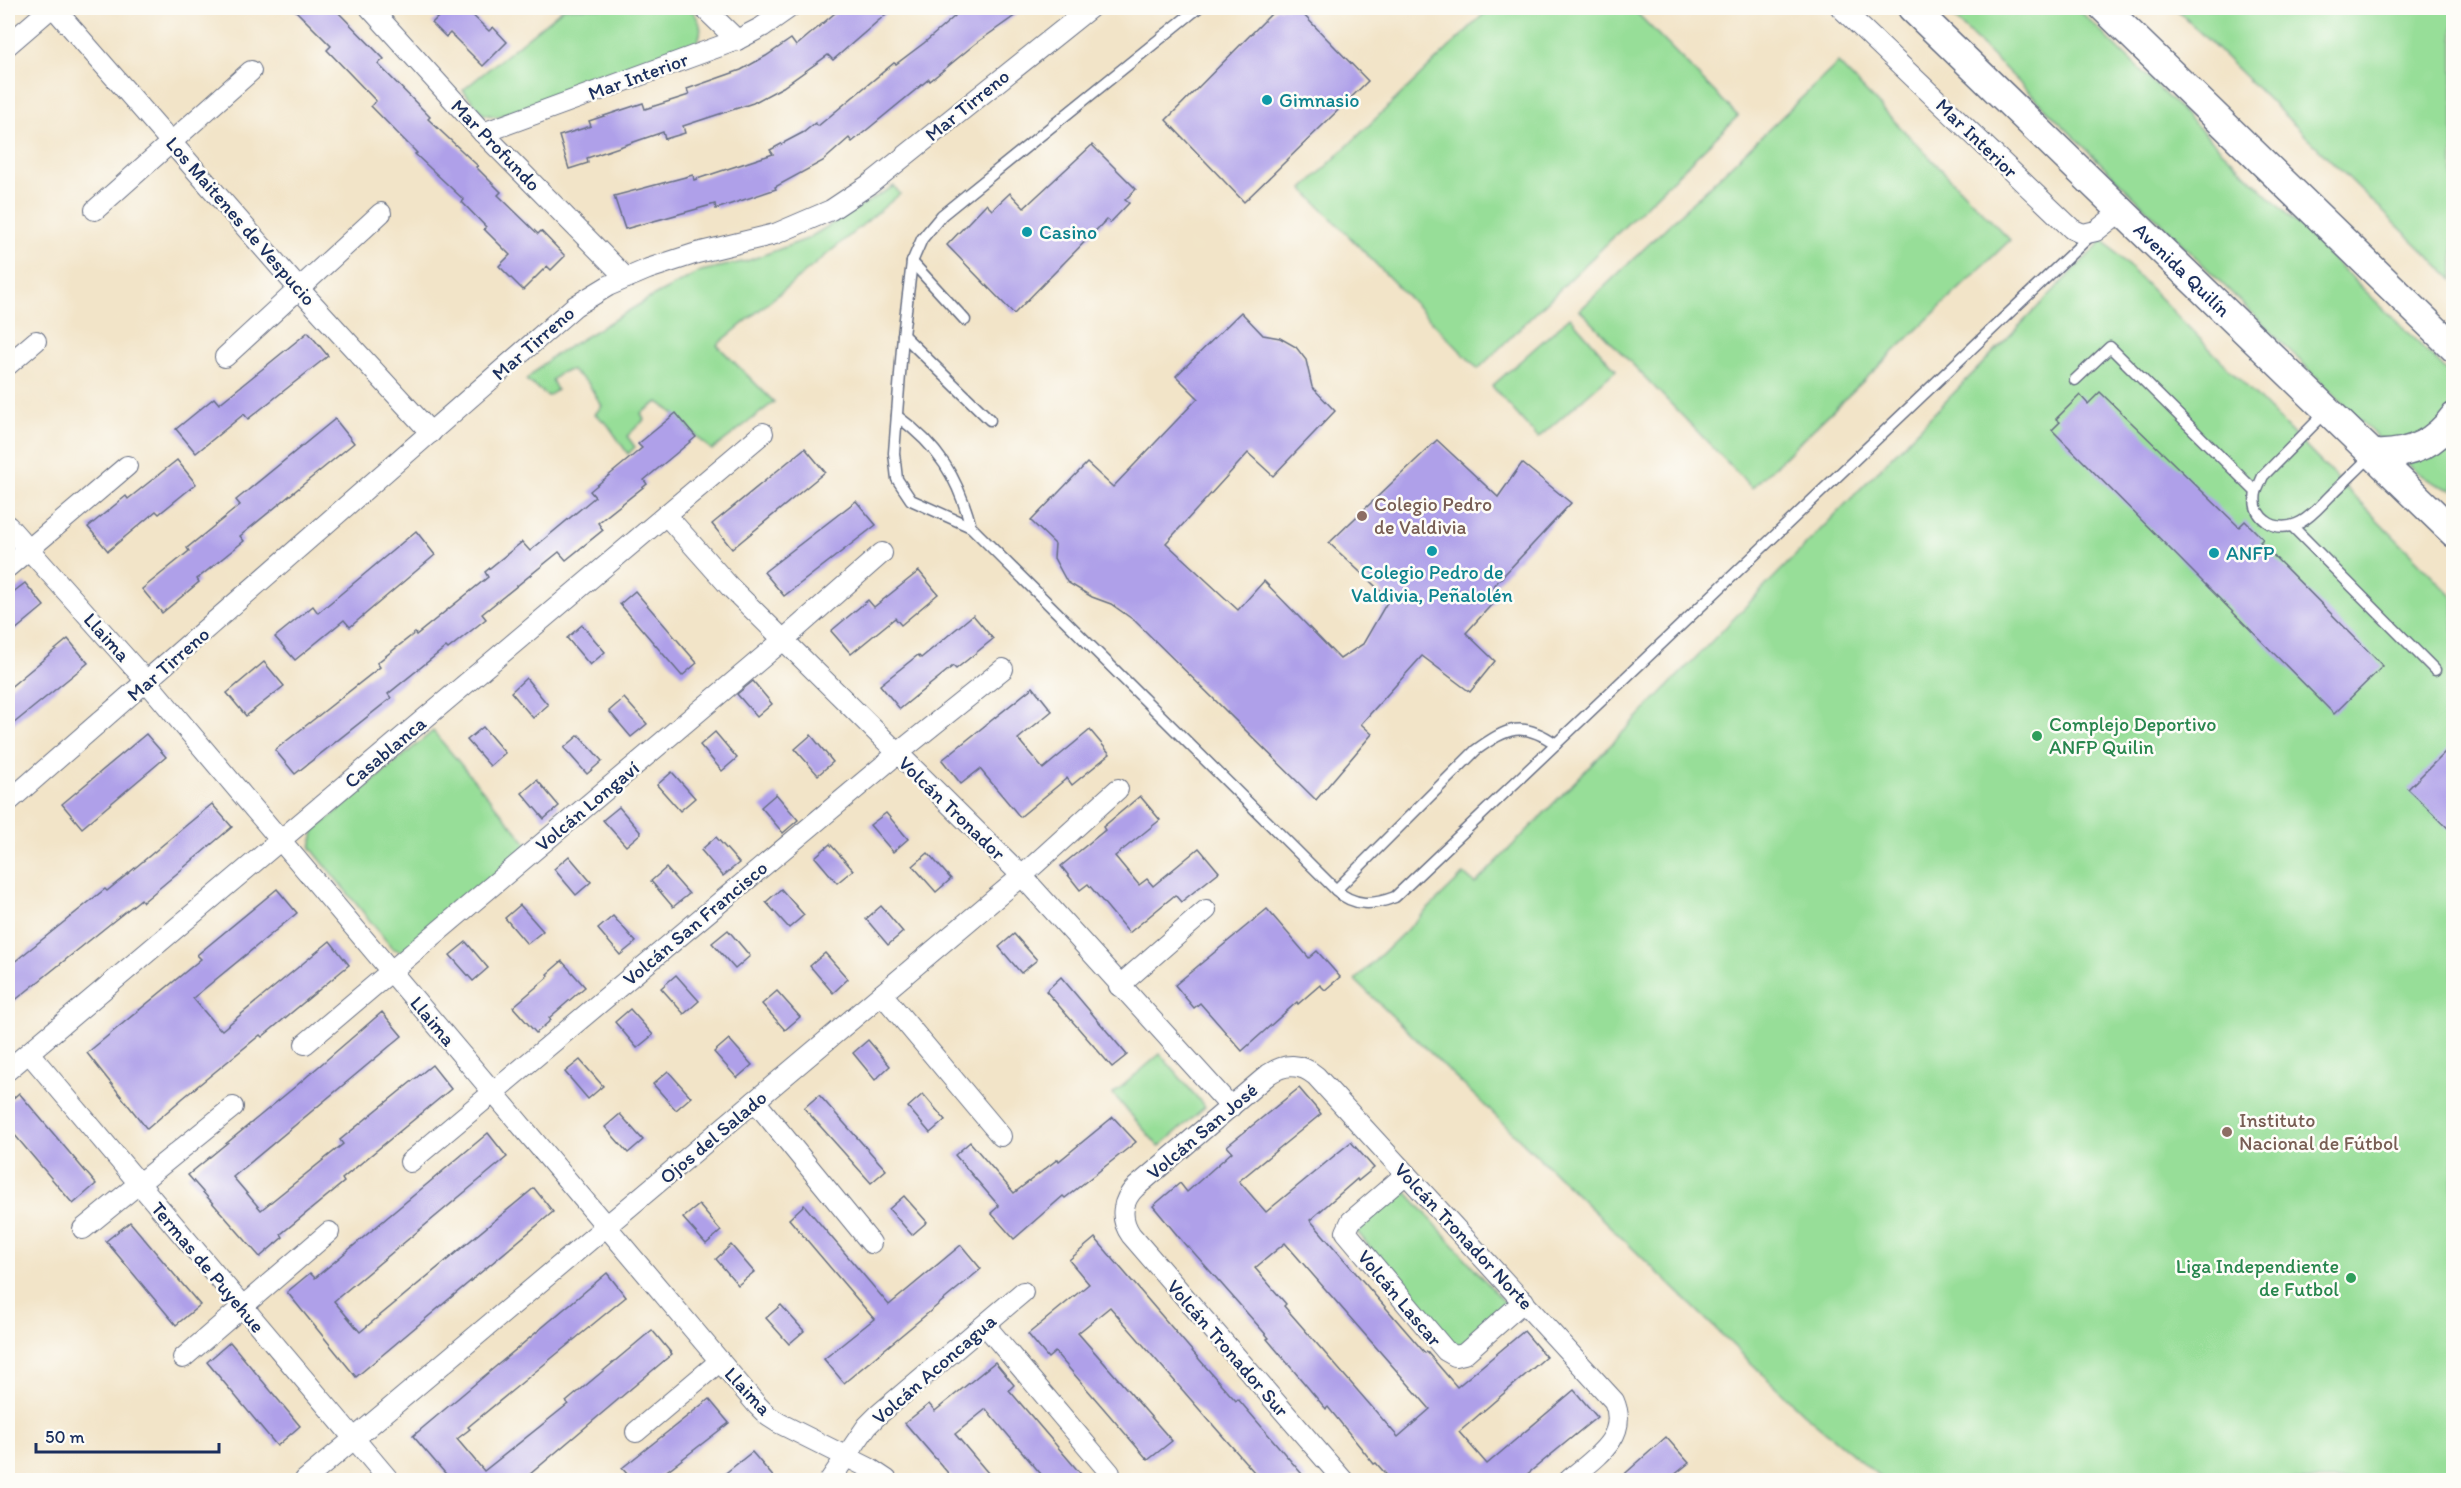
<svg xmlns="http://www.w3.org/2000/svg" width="2461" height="1488" viewBox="0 0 2461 1488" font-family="Itim,sans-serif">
<rect width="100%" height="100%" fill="#fdfcf7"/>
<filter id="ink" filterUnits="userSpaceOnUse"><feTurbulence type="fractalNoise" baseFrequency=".0167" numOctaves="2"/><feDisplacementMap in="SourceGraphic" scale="12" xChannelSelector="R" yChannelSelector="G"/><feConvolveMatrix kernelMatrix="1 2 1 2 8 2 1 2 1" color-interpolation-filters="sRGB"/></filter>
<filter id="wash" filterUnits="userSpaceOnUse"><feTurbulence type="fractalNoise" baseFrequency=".008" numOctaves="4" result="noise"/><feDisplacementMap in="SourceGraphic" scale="24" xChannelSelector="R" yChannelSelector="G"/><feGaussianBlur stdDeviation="1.35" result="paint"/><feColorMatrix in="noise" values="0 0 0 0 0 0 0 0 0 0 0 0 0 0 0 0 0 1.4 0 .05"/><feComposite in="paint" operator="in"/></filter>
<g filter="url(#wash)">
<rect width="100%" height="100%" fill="#f2e4c8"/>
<g fill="#97de98" stroke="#59867b" stroke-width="1.5">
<path d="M564 8H689C702 20 706 35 691 48L498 117 483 114 463 90Z"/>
<path d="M1490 8H1632L1738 116 1478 369 1303 189Z"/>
<path d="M1944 8H2077L2453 377V490C2424 484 2400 457 2378 438Z"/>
<path d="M2175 8H2453V280Z"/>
<path d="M1838 63 2010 240 1752 488 1580 310Z"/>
<path d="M894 186 900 194 717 345 774 402 712 450C693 435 679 415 658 402L641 413 644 420 627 436 635 447 628 454 608 425 595 414 602 406 588 383 571 370 562 372 552 380 557 390 548 396 526 380 550 358 650 298 701 271 747 261 807 239Z"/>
<path d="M2103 240 2453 597V1480H1884L1803 1413 1355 980 1464 874 1475 884Z"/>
<path d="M1570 317 1616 370 1538 438 1492 386Z"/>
<path d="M433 731 529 846 404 953 392 948 311 848 314 831Z"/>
<path d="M1160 1054 1205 1107 1159 1147 1113 1094Z"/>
<path d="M1402 1187 1507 1305 1463 1345 1453 1347 1354 1228Z"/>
</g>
<g id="blocks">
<g fill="#afa0e9" fill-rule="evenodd">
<path d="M293 8H334L384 59 378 64 430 117 428 119 478 166 476 167 501 192 498 195 538 234 541 231 565 256 551 270 547 266 523 290 499 266 510 255 484 229 486 227 462 202 464 200 415 154 417 153 371 106 376 101 327 50 331 46Z"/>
<path d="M447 8H465L489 31 493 27 507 42 483 66 450 33 446 37 432 23Z"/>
<path d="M841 8H893L833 60 828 55 783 87 753 103 683 126 685 133 665 139 663 132 587 158 588 163 569 169 559 136 591 126 589 121 643 103 645 109 689 95 687 89 741 70 766 56 791 39 796 46Z"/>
<path d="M948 8H1026L975 44 930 81 929 79 852 142 849 138 823 161 775 187 776 189 716 209 715 204 625 229 614 196 693 175 694 180 773 154 770 150 804 132 815 123 818 126 894 63 896 64 924 43 955 16Z"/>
<path d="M1277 8H1297L1368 81 1244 202 1166 120Z"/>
<path d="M1092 145 1136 189 1125 200 1129 203 1110 223 1106 220 1014 314 947 245 986 204 992 210 1010 193 1024 208Z"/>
<path d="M1241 312 1263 335 1280 338 1296 347 1306 360 1312 387 1335 411 1273 476 1248 453 1166 543 1238 610 1264 581 1340 659 1363 644 1389 599 1329 543 1437 440 1498 497 1522 463 1571 503 1491 589 1502 593 1466 633 1495 661 1470 692 1422 656 1361 724 1372 734 1316 800 1135 621 1111 604 1092 597 1067 582 1054 558 1055 544 1031 521 1087 463 1113 487 1198 398 1176 376Z"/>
<path d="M308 332 328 356 248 419 244 414 196 453 176 429 214 398 219 404Z"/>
<path d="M2100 392 2239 527 2245 521 2263 539 2260 542 2383 666 2334 714 2052 430 2060 422 2056 419 2080 395 2088 404Z"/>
<path d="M676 413 696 437 644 480 647 484 598 523 603 530 566 560 559 552 482 614 486 619 448 649 446 647 388 694 391 698 295 774 275 750 380 667 377 663 415 633 416 635 488 577 485 572 522 542 530 551 595 497 590 491 642 448 638 444Z"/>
<path d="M335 419 354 443 240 536 244 541 197 579 199 582 162 613 142 589 189 551 187 548 240 505 236 500Z"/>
<path d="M805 448 825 472 732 549 712 524Z"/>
<path d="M177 460 196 484 159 514 156 511 108 551 88 527 126 496 128 499Z"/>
<path d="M856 501 876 525 784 596 764 572Z"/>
<path d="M416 531 435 555 350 627 344 620 295 660 275 637 313 606 318 613Z"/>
<path d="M919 571 938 594 901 625 895 618 851 654 831 631 868 600 874 607Z"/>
<path d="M25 583 44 606 8 636V596Z"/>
<path d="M635 591 697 663 682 676 620 604Z"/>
<path d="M973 615 993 639 956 669 953 666 900 709 880 685 918 655 921 658Z"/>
<path d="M582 625 605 652 590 665 567 638Z"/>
<path d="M68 639 88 663 8 728V689Z"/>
<path d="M264 662 284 686 246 716 227 693Z"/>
<path d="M526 678 548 705 533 718 511 692Z"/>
<path d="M753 681 772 704 757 717 737 694Z"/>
<path d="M1033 687 1052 711 1018 739 1043 769 1090 730 1110 754 1072 785 1067 778 1020 817 980 769 961 784 942 760Z"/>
<path d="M624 698 647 724 631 737 609 711Z"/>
<path d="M483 727 505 753 490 766 467 740Z"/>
<path d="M715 732 737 758 722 771 700 745Z"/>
<path d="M146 734 166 757 82 828 62 804Z"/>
<path d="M579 735 602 761 587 774 564 748Z"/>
<path d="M811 735 833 762 818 775 795 749Z"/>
<path d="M2454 743V834L2408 789Z"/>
<path d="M672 772 695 798 680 811 657 785Z"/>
<path d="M537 780 559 806 544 819 522 793Z"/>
<path d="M776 794 798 820 783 833 761 807Z"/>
<path d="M1140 796 1160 820 1115 856 1139 885 1147 879 1153 886 1199 848 1219 872 1181 902 1175 895 1129 933 1088 884 1080 890 1061 866 1105 830 1103 827Z"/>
<path d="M212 804 232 827 143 902 141 899 8 1006V967L105 889 107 891Z"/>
<path d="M619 807 641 833 626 846 603 820Z"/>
<path d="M886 813 908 839 893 852 870 825Z"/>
<path d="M716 837 739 863 723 876 701 850Z"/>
<path d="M830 844 853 870 837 883 815 857Z"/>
<path d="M928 853 951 879 936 892 913 866Z"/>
<path d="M569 856 591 882 576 895 554 869Z"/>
<path d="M666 868 689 894 673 907 651 881Z"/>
<path d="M277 889 297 913 193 998 219 1029 220 1028 222 1030 330 941 349 965 262 1037 260 1035 183 1098 147 1129 87 1053 201 959 197 955Z"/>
<path d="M781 889 804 915 789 928 766 902Z"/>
<path d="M520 905 543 931 527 944 505 918Z"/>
<path d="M881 906 903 932 888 945 866 919Z"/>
<path d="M1267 909 1309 958 1317 951 1340 977 1325 990 1320 985 1298 1004 1297 1002 1242 1051 1200 1003 1194 1008 1175 985Z"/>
<path d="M613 916 636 942 620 955 598 929Z"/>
<path d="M728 930 750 956 735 969 712 943Z"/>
<path d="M1014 934 1037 960 1021 973 999 947Z"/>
<path d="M466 942 488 968 473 981 450 955Z"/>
<path d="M825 953 848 979 833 993 810 966Z"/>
<path d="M562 961 585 987 549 1018 551 1020 536 1033 513 1007 549 976 547 974Z"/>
<path d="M676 975 699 1001 684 1014 661 988Z"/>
<path d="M1061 977 1127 1055 1112 1067 1046 991Z"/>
<path d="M777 991 800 1017 785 1030 762 1004Z"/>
<path d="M630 1009 653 1035 637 1048 615 1022Z"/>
<path d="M382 1012 402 1036 233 1177 261 1210 343 1144 340 1140 432 1065 451 1089 342 1179 344 1182 281 1234 283 1237 260 1257 188 1175 296 1086Z"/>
<path d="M729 1039 752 1065 737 1078 714 1052Z"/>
<path d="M868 1040 890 1066 875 1080 853 1053Z"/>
<path d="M580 1060 603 1086 588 1099 565 1072Z"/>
<path d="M668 1071 691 1097 676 1110 653 1084Z"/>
<path d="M1299 1088 1321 1114 1239 1181 1266 1212 1351 1142 1374 1168 1358 1181 1357 1179 1310 1220 1425 1353 1427 1352 1457 1387 1524 1331 1546 1357 1459 1432 1487 1464 1574 1390 1597 1417 1520 1480H1391L1376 1463 1374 1464 1328 1407 1326 1409 1267 1339 1269 1338 1188 1246 1187 1247 1153 1206 1180 1183 1187 1192 1232 1152 1227 1146ZM1285 1243 1430 1409 1398 1437 1284 1306 1286 1304 1255 1268Z"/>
<path d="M19 1093 96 1184 73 1204 8 1127V1103Z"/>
<path d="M923 1094 945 1120 930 1133 908 1107Z"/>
<path d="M819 1095 886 1170 871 1183 804 1108Z"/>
<path d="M620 1114 643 1140 628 1153 605 1127Z"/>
<path d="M1113 1117 1136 1142 1065 1198 1063 1196 1014 1239 991 1213 999 1206 955 1155 970 1142 1014 1193 1058 1159 1059 1161Z"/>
<path d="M488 1133 507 1157 334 1301 360 1332 534 1188 553 1212 356 1377 287 1292 310 1273 315 1278Z"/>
<path d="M904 1196 927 1222 912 1235 889 1209Z"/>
<path d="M699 1205 721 1231 706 1244 683 1218Z"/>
<path d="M804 1205 889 1305 961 1245 981 1269 844 1383 824 1359 874 1319 789 1219Z"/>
<path d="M130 1222 200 1305 176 1325 106 1241Z"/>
<path d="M1095 1238 1211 1373 1236 1401 1238 1399 1307 1480H1261L1110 1307 1078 1333 1172 1441 1148 1460 1055 1352 1048 1358 1028 1334 1089 1284 1069 1260Z"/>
<path d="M731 1245 754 1272 738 1285 716 1259Z"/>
<path d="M607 1273 626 1297 468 1427 470 1429 457 1439 484 1471 568 1404 566 1402 652 1330 672 1354 523 1480H451L413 1436Z"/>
<path d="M781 1305 804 1331 789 1344 766 1318Z"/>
<path d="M230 1342 300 1426 277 1446 207 1362Z"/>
<path d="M995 1362 1014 1385 1009 1390 1086 1480H1046L986 1409 955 1434 994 1480H954L905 1423 929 1404 935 1411Z"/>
<path d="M709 1399 729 1423 655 1480H632L622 1468Z"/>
<path d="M1666 1437 1689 1463 1668 1480H1618Z"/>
<path d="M752 1452 776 1480H717Z"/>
</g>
</g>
</g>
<g filter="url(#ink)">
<use href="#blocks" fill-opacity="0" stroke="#666e83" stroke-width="1.5"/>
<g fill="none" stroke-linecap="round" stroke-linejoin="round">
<g stroke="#666e83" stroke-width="13">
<g id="service">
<path d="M1198 8 942 215 922 239 912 262 903 335 894 453 897 479 911 500 971 527 1336 890C1354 907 1374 905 1395 897L2091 235"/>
<path d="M912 262 965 320"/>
<path d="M903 335 990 420"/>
<path d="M2075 380 2110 347 2256 492C2254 503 2256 514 2266 521 2276 529 2290 528 2301 522 2312 516 2320 506 2329 497 2343 483 2358 469 2372 455"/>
<path d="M897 416C938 446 958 477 971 527"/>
<path d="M2256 492 2263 476 2326 412"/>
<path d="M2292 526 2435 670"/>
<path d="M1336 890 1476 750C1507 728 1522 720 1556 744"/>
</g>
</g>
<g stroke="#666e83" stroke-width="22">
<g id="minor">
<path d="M54 8 300 290 431 433"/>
<path d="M370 8 483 133 626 278"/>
<path d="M704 8 737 40"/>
<path d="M1841 8 2072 229 2083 234 2096 231 2120 212"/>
<path d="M8 45 51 8"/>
<path d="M483 133 737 40 762 27 789 8"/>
<path d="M95 210 251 71"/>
<path d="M225 357 381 213"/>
<path d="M8 365 36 341"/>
<path d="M666 515 730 587 1022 876 1231 1107"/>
<path d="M8 526 147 682 757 1405 768 1416 779 1423 869 1468 887 1480"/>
<path d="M8 567 127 466"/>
<path d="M8 802 575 306 608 286 648 269 697 253 775 234 831 210 870 184 1090 8"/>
<path d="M1119 986 1206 910"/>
<path d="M882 994 1001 1136"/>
<path d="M305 1044 782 641 882 553"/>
<path d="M29 1053 389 1480"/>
<path d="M8 1070 763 433"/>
<path d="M755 1101 871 1243"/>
<path d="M410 1162 897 754 1003 669"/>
<path d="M1406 1174 1351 1221 1346 1232 1446 1351 1455 1356 1464 1354 1524 1301"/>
<path d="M83 1229 233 1107"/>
<path d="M985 1325 1110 1473"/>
<path d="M183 1358 329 1232"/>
<path d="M636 1432 720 1361"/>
<path d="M305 1480 1022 876 1118 789"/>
<path d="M830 1480 867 1426 878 1415 1023 1292"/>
<path d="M1343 1480 1131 1235C1119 1218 1122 1200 1136 1187L1269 1074C1285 1063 1301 1063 1316 1076L1614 1401C1630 1438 1593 1459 1569 1480"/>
</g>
</g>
<g stroke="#666e83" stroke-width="31">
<g id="secondary">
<path id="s1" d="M1912 8 2454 533"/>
<path d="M2104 8 2454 348"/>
<path d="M2373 454C2406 456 2434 445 2454 417"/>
</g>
</g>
<use href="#service" stroke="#fff" stroke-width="10"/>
<use href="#minor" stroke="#fff" stroke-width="20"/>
<use href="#secondary" stroke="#fff" stroke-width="28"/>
</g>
</g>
<g fill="#0f9aa8" stroke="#fdfcf7" stroke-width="2">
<circle cx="1267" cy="100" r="6"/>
<circle cx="1027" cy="232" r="6"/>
<circle cx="1432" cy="551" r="6"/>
<circle cx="2214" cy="553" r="6"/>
</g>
<g fill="#8d6e63" stroke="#fdfcf7" stroke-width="2">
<circle cx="1362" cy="516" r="6"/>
<circle cx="2227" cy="1132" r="6"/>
</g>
<g fill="#2e9e5b" stroke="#fdfcf7" stroke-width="2">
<circle cx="2037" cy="736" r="6"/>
<circle cx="2351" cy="1278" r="6"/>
</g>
<g text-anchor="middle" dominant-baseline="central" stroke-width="5" stroke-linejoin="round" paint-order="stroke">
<g font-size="20" fill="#1b2f5e" stroke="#fdfcf7">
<text transform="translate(638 76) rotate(-20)">Mar Interior</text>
<text transform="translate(967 105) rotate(-39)">Mar Tirreno</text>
<text transform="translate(1977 138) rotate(44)">Mar Interior</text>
<text transform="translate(496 145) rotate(46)">Mar Profundo</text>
<text transform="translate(241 221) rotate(49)">Los Maitenes de Vespucio</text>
<text stroke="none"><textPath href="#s1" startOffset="376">Avenida Quilín</textPath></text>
<text transform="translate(533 343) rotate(-41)">Mar Tirreno</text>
<text transform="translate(107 637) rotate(48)">Llaima</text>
<text transform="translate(168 664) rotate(-41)">Mar Tirreno</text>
<text transform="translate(385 752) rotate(-40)">Casablanca</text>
<text transform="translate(587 806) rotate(-40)">Volcán Longaví</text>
<text transform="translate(952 808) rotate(44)">Volcán Tronador</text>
<text transform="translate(695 923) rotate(-40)">Volcán San Francisco</text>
<text transform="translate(433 1021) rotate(50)">Llaima</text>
<text transform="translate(1202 1131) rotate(-40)">Volcán San José</text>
<text transform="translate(713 1137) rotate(-40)">Ojos del Salado</text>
<text transform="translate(1464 1236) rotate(47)">Volcán Tronador Norte</text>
<text transform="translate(208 1267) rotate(50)">Termas de Puyehue</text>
<text transform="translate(1400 1298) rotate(50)">Volcán Lascar</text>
<text transform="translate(1228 1348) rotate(49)">Volcán Tronador Sur</text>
<text transform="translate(934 1369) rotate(-41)">Volcán Aconcagua</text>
<text transform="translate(748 1391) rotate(47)">Llaima</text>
</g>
<g font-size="20" fill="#0d838f" stroke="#fdfcf7" text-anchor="start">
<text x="1279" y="100">Gimnasio</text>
<text x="1039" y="232">Casino</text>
<text x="2226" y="553">ANFP</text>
<text x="1432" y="572" text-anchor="middle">Colegio Pedro de<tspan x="1432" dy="23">Valdivia, Peñalolén</tspan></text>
</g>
<g font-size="20" fill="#785e54" stroke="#fdfcf7" text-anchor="start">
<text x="1374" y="504">Colegio Pedro<tspan x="1374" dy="23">de Valdivia</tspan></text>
<text x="2239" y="1120">Instituto<tspan x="2239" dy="23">Nacional de Fútbol</tspan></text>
</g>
<g font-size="20" fill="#27864d" stroke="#fdfcf7" text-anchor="start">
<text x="2049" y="724">Complejo Deportivo<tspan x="2049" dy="23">ANFP Quilin</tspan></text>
<text x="2339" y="1266" text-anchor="end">Liga Independiente<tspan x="2339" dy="23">de Futbol</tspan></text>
</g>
</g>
<rect width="2461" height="1488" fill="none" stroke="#fdfcf7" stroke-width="30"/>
<path d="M36 1443v9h183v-9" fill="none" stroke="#1b2f5e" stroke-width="3"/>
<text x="45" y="1443" font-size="18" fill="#1b2f5e" stroke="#fdfcf7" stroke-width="4.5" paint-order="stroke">50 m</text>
</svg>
